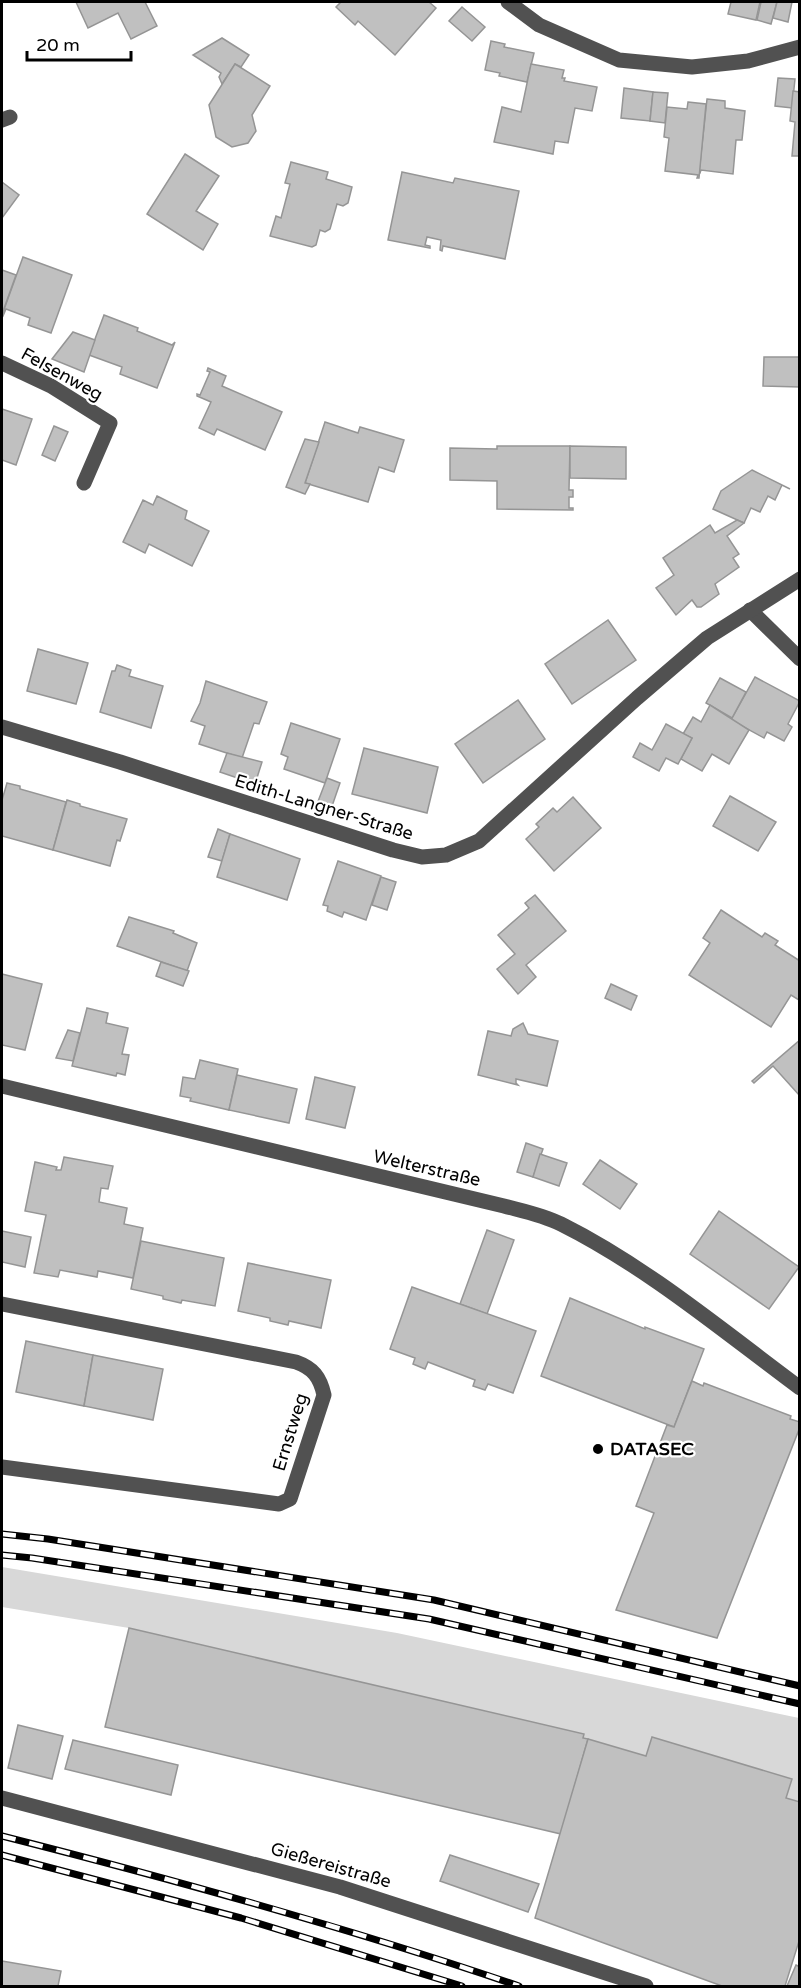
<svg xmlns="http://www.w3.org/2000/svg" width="801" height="1988" viewBox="0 0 801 1988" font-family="'Varela Round',sans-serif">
<rect width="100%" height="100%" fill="#fff"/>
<path fill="#d8d8d8" d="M2 1567 397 1633 799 1718V1802L786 1798 792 1779 652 1737 646 1756 583 1738V1734L129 1628 2 1607Z"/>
<g fill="#c0c0c0" stroke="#959595" stroke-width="1.5">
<path d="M76 2H145L157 26 131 39 118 13 88 28Z"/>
<path d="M341 2H429L436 8 395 55 358 21 355 25 336 7Z"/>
<path d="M731 2H760L756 20 728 14Z"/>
<path d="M761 2H777L771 24 757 20Z"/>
<path d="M777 2H792L788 22 773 18Z"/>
<path d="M462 7 485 27 472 41 449 21Z"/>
<path d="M222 38 249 55 241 67 235 64 222 84 219 77 221 73 193 55Z"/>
<path d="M491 41 505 44 504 47 534 53 527 82 499 76 500 73 485 70Z"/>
<path d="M235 64 270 86 252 115 256 131 248 143 232 147 216 137 209 105Z"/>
<path d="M531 64 564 70 562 78H565L564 81 597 87 592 111 575 108 568 143 555 141 553 154 494 142 502 107 521 112Z"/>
<path d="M778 78 795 79 792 108 775 106Z"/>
<path d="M624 88 653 92 650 121 621 118Z"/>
<path d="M793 91 800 92V156H792L795 122 790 121Z"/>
<path d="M653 92 668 93 665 123 650 121Z"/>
<path d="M707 99 725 101V108L745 111 742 140H736L733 174 701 170 700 173H699Z"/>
<path d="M688 102 706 104 699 178H697L698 175 665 171 669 138 664 137 667 107 687 109Z"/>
<path d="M185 154 219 176 196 211 218 224 203 250 147 214Z"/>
<path d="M291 162 328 172 326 179 352 187 348 203 343 206 337 204 330 229 325 232 320 230 316 245 312 247 270 236 276 216 281 218 290 184 285 183Z"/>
<path d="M402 172 453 183 455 178 519 191 505 259 443 246 442 251 440 250 441 240 427 237 425 245 430 246V248L388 240Z"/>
<path d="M2 182 19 195 2 218Z"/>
<path d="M23 257 72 275 51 333 28 325 30 318 6 309 3 316 2 315Z"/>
<path d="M2 270 16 275 2 314Z"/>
<path d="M104 315 138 328 137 331 172 345 175 342 157 388 120 374 122 367 89 355Z"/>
<path d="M73 332 95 340 84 372 52 359Z"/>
<path d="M764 357H800V387L763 386Z"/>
<path d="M208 368 226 376 222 386 282 412 265 450 217 429 214 435 199 428 211 402 197 396V394L200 395 210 372 207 371Z"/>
<path d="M2 409 32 419 16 465 2 460Z"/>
<path d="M325 422 358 433 360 427 404 440 394 472 379 467 368 502 305 483Z"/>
<path d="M54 426 68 432 55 461 42 455Z"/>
<path d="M305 439 319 442 305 483 310 484 305 494 286 487Z"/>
<path d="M497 446H570L569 490H573V497H569V508H573V510L497 509V481L450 480V448L497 449Z"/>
<path d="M570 446 626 447V479L570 478Z"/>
<path d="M752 470 790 489 782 485 775 500 768 496 760 512 751 508 744 523 713 509 721 491Z"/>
<path d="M157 496 187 511 185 519 209 531 192 566 149 544 145 553 123 542 143 500 153 505Z"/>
<path d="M737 520 744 523 727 536 739 554 733 558 739 567 715 584 719 594 701 607H697L692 600 676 615 656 588 674 575 663 558 710 525 715 533Z"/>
<path d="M608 620 636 660 572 704 545 664Z"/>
<path d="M38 649 88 663 76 704 27 691Z"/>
<path d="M117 665 131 670 129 676 163 686 151 728 100 712 112 671H115Z"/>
<path d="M755 677 800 701 788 724 792 727 784 741 767 732 764 738 731 720Z"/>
<path d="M720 678 746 692 732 718 706 703Z"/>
<path d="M206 681 267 702 259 724 254 723 242 758 199 744 205 726 191 721 200 703Z"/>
<path d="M518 700 545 739 483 783 455 744Z"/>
<path d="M710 705 749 730 729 764 712 754 702 771 681 759 692 738 683 734 693 717 701 722Z"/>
<path d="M291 723 340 739 325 783 284 769 288 757 281 754Z"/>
<path d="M666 724 692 738 678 764 666 758 659 771 633 757 640 743 652 750Z"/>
<path d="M364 748 438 767 427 813 352 794Z"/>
<path d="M227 753 262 762 255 784 220 772Z"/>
<path d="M327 778 340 783 331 809 317 804Z"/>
<path d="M7 783 20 786V789L66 802 53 850 2 836V800Z"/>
<path d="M730 796 776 822 758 851 713 826Z"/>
<path d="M573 797 601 828 554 871 526 839 539 827 536 824 553 808 557 812Z"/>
<path d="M67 800 80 804V806L127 819 120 841 117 840 110 866 53 850Z"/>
<path d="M218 829 230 834 222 861 208 857Z"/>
<path d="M230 834 300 859 287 900 217 877Z"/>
<path d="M338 861 381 876 366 920 344 912 342 917 327 911 328 906 323 905Z"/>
<path d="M381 877 396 882 387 910 372 905Z"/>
<path d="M535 895 566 931 526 965 536 977 518 994 497 969 515 954 498 935 529 908 525 903Z"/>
<path d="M721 910 762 937 765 933 778 941 775 945 800 961V999L799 1000 791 995 771 1027 689 975 710 943 703 938Z"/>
<path d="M129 917 174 931 173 933 197 943 187 971 117 946Z"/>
<path d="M161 962 189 971 183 986 156 976Z"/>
<path d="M2 974 42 984 25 1050 2 1045Z"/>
<path d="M611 984 637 996 631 1010 605 998Z"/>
<path d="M87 1008 108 1013 106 1023 128 1028 122 1054 129 1055 125 1075 117 1073 116 1076 72 1066Z"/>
<path d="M523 1023 528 1034 558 1041 547 1086 516 1079V1083L518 1085 478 1075 488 1031 511 1036 513 1029Z"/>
<path d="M68 1030 80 1033 73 1061 56 1058Z"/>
<path d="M800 1040V1096L773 1066 754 1083 752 1081Z"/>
<path d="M200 1060 238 1069 229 1110 190 1101 191 1098 180 1096 183 1077 195 1079Z"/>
<path d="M237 1075 297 1089 289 1123 229 1110Z"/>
<path d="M315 1077 355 1087 345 1128 306 1119Z"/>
<path d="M526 1143 543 1149 533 1177 517 1172Z"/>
<path d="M540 1154 567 1163 559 1186 533 1177Z"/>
<path d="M64 1157 113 1166 108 1189 101 1188 99 1202 127 1208 124 1224 143 1228 133 1278 98 1271 97 1277 60 1270 58 1277 34 1273 46 1215 25 1211 35 1162 57 1167 56 1170H61Z"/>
<path d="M600 1160 637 1184 620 1209 583 1184Z"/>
<path d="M719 1211 799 1267 769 1309 690 1254Z"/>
<path d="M487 1230 514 1240 487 1314 460 1304Z"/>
<path d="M2 1231 31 1237 25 1267 2 1262Z"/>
<path d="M141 1241 224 1258 215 1306 182 1300 181 1303 163 1299V1296L131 1289Z"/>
<path d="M248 1263 331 1280 321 1328 289 1321 288 1325 270 1321V1318L238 1311Z"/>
<path d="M412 1287 536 1331 513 1393 488 1384 485 1390 473 1386 475 1380 428 1362 425 1369 413 1364 415 1358 390 1349Z"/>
<path d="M570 1298 645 1329V1327L704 1349 674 1427 541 1376Z"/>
<path d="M26 1341 93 1355 84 1406 16 1392Z"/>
<path d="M93 1355 163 1369 153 1420 84 1406Z"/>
<path d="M692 1381 703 1386 704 1383 791 1416 790 1419 800 1422V1427L717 1638 616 1610 654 1513 636 1506 667 1425 674 1427Z"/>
<path d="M129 1628 584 1734 583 1738 588 1739 561 1834 105 1727Z"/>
<path d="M18 1725 63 1736 52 1779 8 1768Z"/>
<path d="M652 1737 792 1779 786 1798 800 1802V1938L785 1986H722L535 1918 588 1739 646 1756Z"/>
<path d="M73 1740 178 1765 171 1795 65 1769Z"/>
<path d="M450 1855 539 1884 528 1912 440 1881Z"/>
<path d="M2 1961 61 1971 58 1986H2Z"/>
<path d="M796 1965 800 1967V1986H787Z"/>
</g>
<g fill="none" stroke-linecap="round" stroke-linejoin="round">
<g stroke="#515151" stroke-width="15">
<path d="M508 2 539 25 619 60 692 67 748 61 800 47"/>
<path d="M2 120 10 117"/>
<path d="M2 363 51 386 110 423 84 483"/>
<path d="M750 610 800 659"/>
<path d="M2 727 120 762 393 850 422 857 446 855 479 841 637 698 707 638 800 579"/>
<path d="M2 1086 504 1206C523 1211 543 1215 561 1224 647 1267 723 1331 800 1388"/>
<path d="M2 1304 296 1362C313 1368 320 1377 324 1395L290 1499 279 1504 2 1467"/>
<path d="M2 1798 340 1887 646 1986"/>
</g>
<g stroke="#000" stroke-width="7">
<g id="rail">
<path d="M2 1534 48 1539 434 1600 800 1686"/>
<path d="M2 1555 32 1558 429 1619 800 1704"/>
<path d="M2 1836C176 1880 349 1928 519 1986"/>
<path d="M2 1855 241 1918 462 1986"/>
</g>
</g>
<use href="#rail" stroke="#fff" stroke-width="4.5" stroke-dasharray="14" stroke-linecap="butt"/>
</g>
<circle fill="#000" stroke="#fff" stroke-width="2" cx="598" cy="1449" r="6"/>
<g text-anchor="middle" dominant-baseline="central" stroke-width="4.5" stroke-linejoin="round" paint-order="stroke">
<g font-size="18" fill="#000" stroke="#fff">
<text transform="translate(62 374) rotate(29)">Felsenweg</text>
<text transform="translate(324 807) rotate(17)">Edith-Langner-Straße</text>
<text transform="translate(427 1168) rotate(13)">Welterstraße</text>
<text transform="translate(290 1432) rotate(-73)">Ernstweg</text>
<text transform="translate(331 1865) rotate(16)">Gießereistraße</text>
</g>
<g font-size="18" font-weight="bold" fill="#000" stroke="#fff" text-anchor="start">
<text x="610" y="1449">DATASEC</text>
</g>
</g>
<rect width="801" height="1988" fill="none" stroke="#000000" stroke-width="6"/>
<path d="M27 51v9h104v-9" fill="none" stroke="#000000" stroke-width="3"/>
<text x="36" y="51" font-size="18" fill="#000000" stroke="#ffffff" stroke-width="4.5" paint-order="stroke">20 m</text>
</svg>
